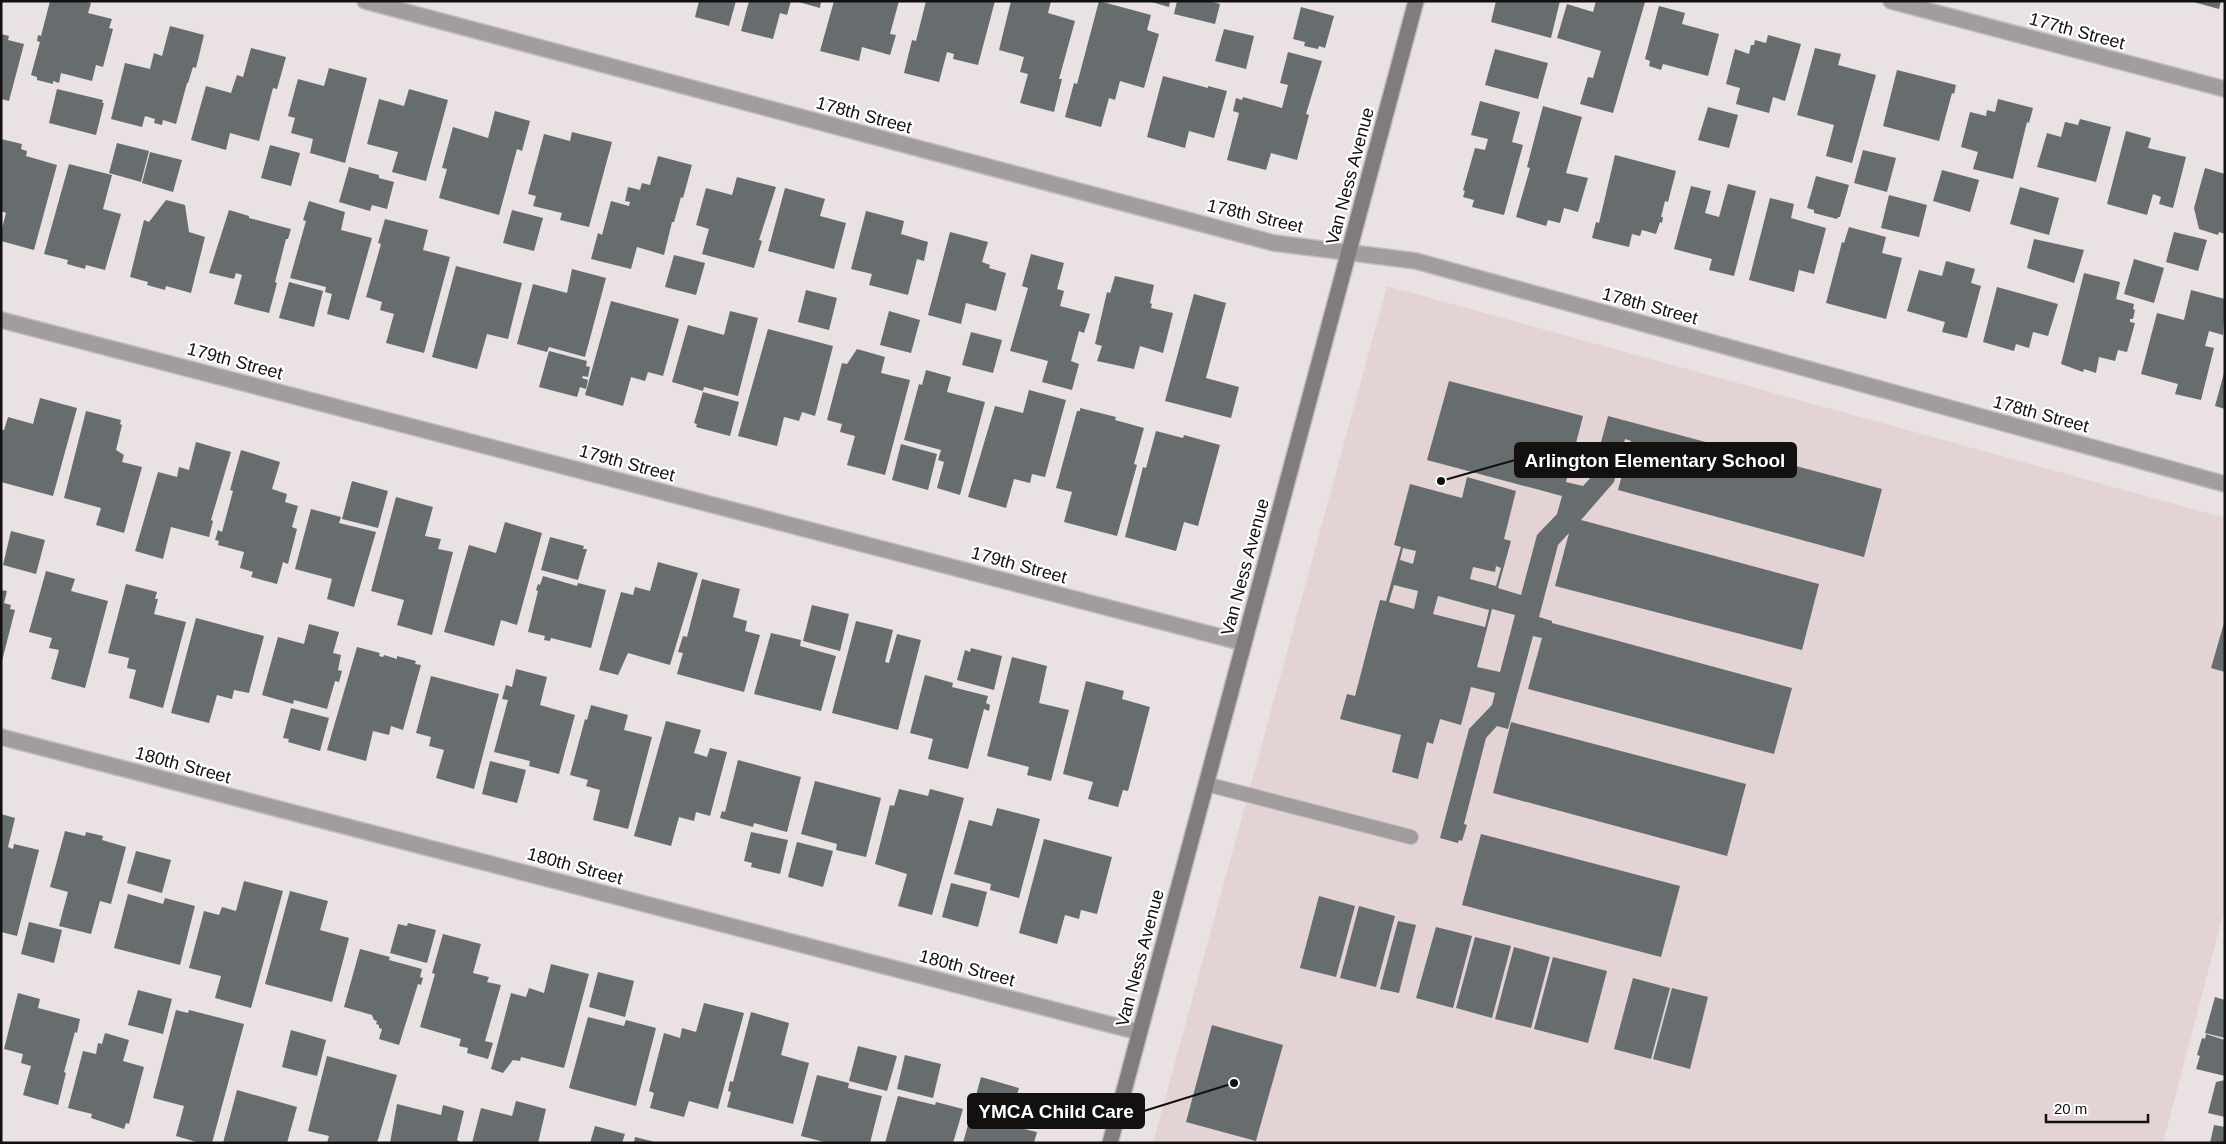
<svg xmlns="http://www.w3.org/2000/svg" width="2226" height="1144" viewBox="0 0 2226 1144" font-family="Helvetica,sans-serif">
<rect width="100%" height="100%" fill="#e9e1e2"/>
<path fill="#e3d3d4" d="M1387 286 2225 518V907L2163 1143H1153Z"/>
<g fill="#676d6f" fill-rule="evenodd">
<path d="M50 1H84L91 3 88 13 112 19 109 28 113 29 103 67 96 65 92 81 61 73 59 83 53 81V84L37 80V77L31 75 40 42 37 41 38 35 41 36Z"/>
<path d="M699 1H736L729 26 695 17Z"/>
<path d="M749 1H791L787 15 780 13 773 39 741 31Z"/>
<path d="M795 1H821L820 8Z"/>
<path d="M834 1H899L890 34 896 35 890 55 862 47 859 61 820 51Z"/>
<path d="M926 1H995L978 65 953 59 954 54 947 52 939 82 904 73 912 40 916 41Z"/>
<path d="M1011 1H1051L1048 13 1075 21 1059 79H1062L1054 112 1020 103 1028 74 1020 72 1024 57 999 50Z"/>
<path d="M1099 1 1151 15 1147 30 1159 34 1144 88 1120 81 1115 100 1109 98 1101 127 1065 117 1074 83 1077 84Z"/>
<path d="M1148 1H1170L1169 7Z"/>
<path d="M1177 1H1209L1220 4 1215 24 1174 14Z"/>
<path d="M1496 1H1560L1551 38 1491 22Z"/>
<path d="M1596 1 1645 2 1613 113 1580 104 1588 77 1593 78 1601 51 1557 38 1567 4 1593 12Z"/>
<path d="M2190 1H2221L2219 9Z"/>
<path d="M1659 6 1685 13 1682 24 1719 34 1708 76 1663 64 1661 70 1649 66 1650 61 1645 59Z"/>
<path d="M1301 7 1334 16 1325 48 1319 46 1318 49 1304 46 1305 42 1293 39Z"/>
<path d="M170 26 204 35 196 68 193 67 188 83H187L176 124 163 120 162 125 154 123 155 119 145 116 142 127 111 119 125 63 150 69 154 53 162 56Z"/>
<path d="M1224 29 1254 36 1246 69 1215 61Z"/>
<path d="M1 34 9 36 8 40 24 44 9 101 1 99Z"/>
<path d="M1768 35 1801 44 1785 101 1773 97 1769 113 1736 104 1740 88 1726 84 1735 49 1749 54 1751 45H1754L1755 40 1766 43Z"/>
<path d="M251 48 286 57 277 89 273 88 259 141 230 133 226 150 191 140 206 86 231 93 237 75 243 77Z"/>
<path d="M1815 48 1841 54 1838 65 1876 75 1852 163 1826 156 1834 125 1797 115Z"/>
<path d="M1495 49 1548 63 1538 99 1485 85Z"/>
<path d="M1288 52 1322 61 1306 114 1309 115 1297 160 1271 153 1266 170 1227 160 1239 113 1233 111 1236 98 1242 100 1243 97 1282 108 1288 85 1280 83Z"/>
<path d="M329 68 367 78 345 163 310 153 313 139 291 133 295 118 288 116 298 79 324 86Z"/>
<path d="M1897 70 1956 85 1954 94 1952 93 1939 141 1883 126Z"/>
<path d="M1163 76 1208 88V86L1227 91 1214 138 1189 131 1185 148 1147 137Z"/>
<path d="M57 89 103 100 102 103H104L96 135 49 123Z"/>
<path d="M409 89 448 100 426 181 392 172 398 152 367 144 379 99 404 106Z"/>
<path d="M1998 99 2033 108 2029 123 2027 122 2013 179 1973 169 1978 152 1961 147 1970 112 1986 116 1987 110 1995 112Z"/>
<path d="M1480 101 1520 112 1512 142 1523 145 1504 215 1472 207 1474 200 1463 197 1465 191 1463 190 1475 148 1485 150 1488 139 1471 135Z"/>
<path d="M1543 106 1582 117 1566 173 1588 178 1578 212 1564 208 1560 223 1548 220 1546 226 1516 217 1530 168 1527 167Z"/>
<path d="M1708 107 1738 115 1729 148 1698 140Z"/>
<path d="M495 111 530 121 522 151 517 149 499 215 439 198 447 169 442 168 453 127 488 138Z"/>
<path d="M2080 119 2111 127 2096 182 2037 167 2047 133 2061 137 2065 122 2078 125Z"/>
<path d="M2126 131 2151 138 2148 148 2186 157 2173 208 2159 204 2161 197 2153 194 2147 215 2107 204Z"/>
<path d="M572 132 612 142 589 227 560 220 562 213 533 206 536 196 528 194 544 134 570 141Z"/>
<path d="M1 139 22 144 21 149 27 151 26 156 57 165 34 250 1 241V232L6 213 1 211Z"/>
<path d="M117 143 149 151 141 182 109 173Z"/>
<path d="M270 145 300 153 291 186 261 178Z"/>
<path d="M1863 150 1896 158 1887 192 1854 183Z"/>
<path d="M150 152 182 160 173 192 142 183Z"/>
<path d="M1615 155 1676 171 1668 202 1665 201 1661 217H1663L1662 223 1660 222 1656 234 1642 230 1640 236 1632 234 1629 247 1592 238 1596 222 1599 223Z"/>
<path d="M658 156 692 165 683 198 681 197 674 222H672L664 255 637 247 631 269 591 259 598 233 602 235 611 201 629 206 630 202 625 201 628 187 640 190 642 183 650 185Z"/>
<path d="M69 164 112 175 103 209 121 214 105 270 86 265 85 269 67 264 68 260 44 254Z"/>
<path d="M349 167 379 175V178L394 182 387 209 372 205 370 211 339 202Z"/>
<path d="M2205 168 2225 174V234L2219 232 2218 235 2199 229 2194 208Z"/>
<path d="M1942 170 1979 180 1970 212 1933 201Z"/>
<path d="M1816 176 1849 185 1840 217H1838L1837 219 1814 213V210L1807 208Z"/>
<path d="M737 177 776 187 759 240 762 241 754 268 702 254 709 229 696 225 706 188 732 195Z"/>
<path d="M1728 184 1756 191 1734 276 1709 270 1712 259 1674 249 1691 186 1711 191 1705 213 1719 217Z"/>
<path d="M2020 187 2059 198 2049 235 2010 224Z"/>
<path d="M785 188 825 199 820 216 846 223 834 269 768 251Z"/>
<path d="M1889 195 1927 205 1919 237 1881 228Z"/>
<path d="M1770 198 1794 204 1791 218 1826 228 1814 274 1799 270 1794 292 1749 280Z"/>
<path d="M166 200 185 205 189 232 205 237 191 293 166 286 165 290 147 285 148 282 130 277 144 220 149 222Z"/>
<path d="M309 201 345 212 341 230 372 238 349 320 327 314 332 294 325 292 326 287 290 278 306 221 303 220Z"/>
<path d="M229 210 249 216V218L291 229 288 239H286L275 282 277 283 269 313 234 304 242 275 236 273 234 279 209 273Z"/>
<path d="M512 210 543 218 534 251 503 243Z"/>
<path d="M866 211 904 221 901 234 928 242 924 261 917 259 908 295 869 285 872 274 851 269Z"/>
<path d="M385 219 428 230 423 250 450 257 424 353 386 343 394 314 380 310 382 302 366 297 381 244 378 243Z"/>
<path d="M1849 227 1886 237 1882 253 1902 258 1886 319 1826 303 1842 242 1844 243Z"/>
<path d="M950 232 988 242 982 262 990 265 989 268 1006 273 996 311 966 303 961 324 928 315Z"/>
<path d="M2174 232 2207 240 2198 271 2166 262Z"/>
<path d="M2034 239 2084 250 2074 283 2027 268Z"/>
<path d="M1031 254 1064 263 1057 289 1064 291 1060 306 1090 314 1084 333 1079 331 1071 361 1079 364 1072 390 1042 382 1048 361 1010 351 1028 288 1022 286Z"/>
<path d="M674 255 705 263 696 295 665 287Z"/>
<path d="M2134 259 2164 268 2154 303 2124 294Z"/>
<path d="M1946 261 1975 269 1971 283 1981 286 1967 338 1942 332 1945 322 1907 311 1919 270 1942 276Z"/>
<path d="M456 266 522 283 508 339 487 334 477 369 432 357Z"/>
<path d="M572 269 606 278 585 357 549 347 547 352 517 344 533 284 567 293Z"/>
<path d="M2084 273 2120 282 2116 299 2134 304 2133 309 2135 310 2133 319H2130V322L2135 323 2127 352 2118 350 2115 361 2099 357 2096 373 2084 369 2083 372 2061 364Z"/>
<path d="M1115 276 1154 285 1150 303 1152 304 1151 308 1173 313 1163 353 1140 346 1134 369 1097 361 1102 346 1095 344 1107 292 1110 293Z"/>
<path d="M289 282 323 291 314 327 279 318Z"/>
<path d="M1997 287 2058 304 2048 336 2033 332 2029 348 2016 344 2014 351 1983 342Z"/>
<path d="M806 290 837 298 829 330 798 322Z"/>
<path d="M2191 290 2225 299 2223 335 2209 331 2205 346 2214 348 2201 400 2175 394 2178 384 2141 374 2157 313 2184 320Z"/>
<path d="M1194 294 1226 303 1206 378 1239 387 1231 418 1165 401Z"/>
<path d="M611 301 679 319 663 376 648 372 645 381 631 377 623 406 585 395Z"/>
<path d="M730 311 758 318 738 396 704 387 703 391 672 382 688 325 724 335Z"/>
<path d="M889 311 920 320 911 353 880 345Z"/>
<path d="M768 329 833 346 815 416 802 412 799 421 784 417 777 446 738 436Z"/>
<path d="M971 332 1002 340 993 373 962 365Z"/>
<path d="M857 349 885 357 881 373 910 380 885 475 847 465 855 436 840 432 842 424 827 420 842 363 847 364Z"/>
<path d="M549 351 587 361 586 366 590 367 588 377 583 376 582 378 588 380 586 389 580 387 577 397 539 387Z"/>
<path d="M926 370 951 377 947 392 985 402 960 495 937 488 944 462 938 460 941 450 904 440 919 384 922 385Z"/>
<path d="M2224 373H2225V409L2215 406Z"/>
<path d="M1449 381 1583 416 1566 482 1583 486 1592 476 1608 416 1882 489 1864 557 1618 490 1631 441 1625 439 1614 482 1581 520 1819 584 1802 650 1555 586 1569 533 1558 545 1539 617 1552 621V623L1792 688 1774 754 1528 689 1542 638 1533 636 1508 729 1497 726 1486 738 1464 824 1467 825 1462 841 1459 840 1458 843 1440 838 1469 729 1492 705 1495 693 1471 687 1461 725 1440 719 1433 744 1427 742 1418 779 1392 772 1401 735 1340 719 1347 694 1355 696 1380 600 1386 601 1401 547 1394 545 1410 484 1462 498 1467 477 1516 491 1504 539 1511 541 1498 588 1521 595 1537 535 1557 514 1562 496 1427 460ZM1403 548 1416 551 1413 564 1400 560ZM1496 566 1501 568 1496 586 1470 579 1473 567 1495 572ZM1394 585 1418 591 1414 609 1389 602ZM1438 596 1489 610 1485 627 1433 614ZM1492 609 1515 615 1500 672 1477 667Z"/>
<path d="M1029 390 1066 400 1045 477 1032 474 1030 483 1014 479 1006 508 968 497 995 406 1023 413Z"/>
<path d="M703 392 739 402 730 436 696 427 697 424 694 423Z"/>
<path d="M40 398 77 408 53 496 1 482V430H4L8 417 33 424Z"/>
<path d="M1080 408 1116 417 1115 420 1144 428 1134 464 1137 465 1117 536 1064 522 1072 492 1056 488 1077 411H1080Z"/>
<path d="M86 411 121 420 120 424 122 425 116 450 124 455 122 462 142 467 124 533 96 525 101 508 64 498Z"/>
<path d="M1156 431 1183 438 1184 435 1220 445 1198 526 1184 522 1176 551 1125 537 1143 467 1146 468Z"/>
<path d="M196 442 231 452 211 520 213 521 209 537 171 527 163 559 135 551 158 472 177 477 179 467 189 470Z"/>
<path d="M901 444 937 454 928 490 892 480Z"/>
<path d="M241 450 280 462 272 489 287 494 285 502 298 506 292 527 297 529 288 564 283 562 277 584 251 577 253 572 240 568 244 552 218 545 219 541 215 540 218 530 222 532 233 491 230 490Z"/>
<path d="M352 481 388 491 378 528 342 519Z"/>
<path d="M396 497 433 507 425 536 441 539 438 549 453 552 432 635 397 625 404 600 371 591Z"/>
<path d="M311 509 341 517 339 523 376 532 354 607 327 599 332 579 295 569Z"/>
<path d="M505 522 542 533 517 625 501 620 494 646 444 632 469 545 496 553Z"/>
<path d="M11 531 45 540 36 574 3 565Z"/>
<path d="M550 537 584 546 583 549H587L578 580 541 570Z"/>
<path d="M658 562 698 573 670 665 628 653 618 675 599 670 621 592 633 595 635 587 650 591Z"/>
<path d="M46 571 75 579 71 591 108 601 85 688 51 679 59 650 49 648 52 638 29 632Z"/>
<path d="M543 576 577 586 578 583 606 590 591 648 551 638 550 641 544 640 545 636 528 632 538 591 536 590 538 584 540 585Z"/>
<path d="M702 579 740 589 733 617 747 621 745 631 760 635 744 692 677 674 683 653 678 652 683 636 687 637Z"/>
<path d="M126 584 157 592 155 599H158L154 614 186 622 163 708 129 698 136 670 127 668 129 658 108 653Z"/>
<path d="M1 590 7 591 4 603 11 605 10 609 15 610 2 661Z"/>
<path d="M812 605 849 614 840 651 803 641Z"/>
<path d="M196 618 264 636 249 693 234 690 232 699 217 695 209 723 171 713Z"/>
<path d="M856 621 893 630 885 662 889 663 897 634 921 640 898 730 832 713Z"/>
<path d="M2224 623H2225V672L2211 668Z"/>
<path d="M309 624 339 632 333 653 341 655 338 670 342 671 339 682 335 681 327 709 294 700 293 704 262 695 278 637 304 644Z"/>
<path d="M771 633 801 640 800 646 836 656 821 711 754 694Z"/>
<path d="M357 647 380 653 379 656 383 657 384 655 397 659V656L416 661 415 664 421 665 403 730 391 726 389 735 373 731 366 761 327 750Z"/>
<path d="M971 648 1002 656 994 690 957 680 965 650 970 652Z"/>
<path d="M1012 657 1047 666 1039 703 1069 710 1051 781 1027 775 1029 767 987 756Z"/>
<path d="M516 669 547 677 540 705 575 715 559 774 529 766 530 761 494 752 508 700 502 699 506 685 512 687Z"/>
<path d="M925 675 953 683 952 687 988 696 986 703 990 705 989 711 984 709 968 769 928 759 933 739 910 733Z"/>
<path d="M431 676 499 694 474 789 436 778 444 750 429 746 431 737 416 733Z"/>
<path d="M1086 681 1124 691 1122 699 1150 707 1128 791 1123 790 1118 807 1088 799 1093 782 1063 774Z"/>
<path d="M591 705 628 715 624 730 652 737 628 829 593 820 600 790 586 786 588 780 570 775 585 719 587 720Z"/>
<path d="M291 708 329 718 320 751 288 742 289 739 283 738Z"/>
<path d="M666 721 701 730 694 753 707 757 710 748 727 752 710 816 696 812 694 821 679 817 671 846 634 836Z"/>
<path d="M1511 722 1746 784 1727 856 1493 793Z"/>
<path d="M738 760 801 777 787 832 754 823 753 827 720 818 722 811 725 812Z"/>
<path d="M490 761 526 770 517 803 482 794Z"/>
<path d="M815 781 881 798 866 857 836 850 837 844 801 834Z"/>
<path d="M899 789 928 796 930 789 964 798 932 915 898 906 907 874 875 864 890 805 894 806Z"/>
<path d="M997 808 1040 819 1019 898 990 890 991 884 954 874 969 820 992 826Z"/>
<path d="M1 814 15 818 8 847 13 849 14 844 39 850 17 936 1 932Z"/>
<path d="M65 831 85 836 86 832 103 836 102 840 126 847 111 904 100 901 91 934 59 926 68 892 50 887Z"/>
<path d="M751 832 788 840 780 874 751 867 752 863 744 861Z"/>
<path d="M1481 834 1680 886 1661 957 1462 905Z"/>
<path d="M1044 839 1112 857 1097 914 1081 910 1079 919 1065 915 1057 944 1019 933Z"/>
<path d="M797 842 833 851 823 887 788 877Z"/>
<path d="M136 851 171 860 162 893 127 883Z"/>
<path d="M244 881 283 891 251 1008 215 998 221 976 189 968 204 911 219 915 222 907 236 911Z"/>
<path d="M951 883 987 892 978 927 942 917Z"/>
<path d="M290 891 328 901 320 930 349 938 332 1002 265 984Z"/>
<path d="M128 894 163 904 165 898 195 906 180 965 114 948Z"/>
<path d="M1319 896 1355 906 1336 977 1300 968Z"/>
<path d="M1359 906 1395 916 1376 987 1340 978Z"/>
<path d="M1398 921 1416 925 1399 993 1380 989Z"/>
<path d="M29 922 62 930 54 963 21 954Z"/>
<path d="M408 923 436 930 427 963 390 953 398 924 407 926Z"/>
<path d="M1436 927 1472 936 1453 1008 1416 998Z"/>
<path d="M443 934 481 944 473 973 489 977 487 982 501 985 485 1041 493 1043 488 1059 467 1053 468 1048 459 1046 461 1039 420 1027 435 974 432 973Z"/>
<path d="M1475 937 1511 946 1492 1018 1456 1008Z"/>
<path d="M1514 947 1550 957 1531 1028 1495 1019Z"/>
<path d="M360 949 390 957 389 960 422 969 420 977 423 978 421 985 418 984 399 1045 379 1039 382 1029 379 1028V1025L376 1024 377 1021 374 1020 372 1015 344 1007Z"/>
<path d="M1553 957 1607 971 1588 1043 1534 1029Z"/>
<path d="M551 964 589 974 564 1068 521 1057 520 1061 513 1060 503 1073 491 1069 511 993 526 997 529 988 544 993Z"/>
<path d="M598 972 634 981 625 1017 589 1007Z"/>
<path d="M1633 978 1670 988 1651 1059 1614 1049Z"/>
<path d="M1672 988 1708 997 1690 1069 1653 1059Z"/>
<path d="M138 990 172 999 163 1034 128 1025Z"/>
<path d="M18 993 40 999 38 1008 80 1019 77 1033 75 1032 64 1072 66 1073 58 1105 23 1095 31 1066 21 1063 23 1054 4 1049Z"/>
<path d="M2215 997 2225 1000V1038L2205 1033Z"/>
<path d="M704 1003 744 1013 718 1109 689 1101 684 1117 650 1108 654 1093 649 1091 664 1033 680 1038 682 1028 696 1032Z"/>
<path d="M176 1010 188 1013 189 1010 244 1024 212 1143H200L176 1136 184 1106 153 1098Z"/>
<path d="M751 1012 789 1023 781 1055 809 1063 793 1124 727 1107 731 1092 728 1091 730 1081 733 1082Z"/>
<path d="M588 1017 624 1026 626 1020 656 1028 636 1106 569 1088Z"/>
<path d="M1212 1025 1283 1045 1256 1141 1186 1122Z"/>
<path d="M291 1030 326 1040 317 1076 282 1067Z"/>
<path d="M105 1033 129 1040 123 1061 144 1067 129 1124 126 1123 124 1129 91 1118 92 1114 68 1108 83 1051 96 1054 98 1043 102 1044Z"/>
<path d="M2206 1034 2225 1040V1076L2196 1069 2200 1056 2197 1055 2202 1038 2205 1039Z"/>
<path d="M858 1046 897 1056 887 1091 849 1081Z"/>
<path d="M905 1055 941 1064 933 1098 897 1089Z"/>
<path d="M327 1056 397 1075 377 1143H327L329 1136 308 1131Z"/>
<path d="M817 1075 849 1083 848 1088 882 1096 870 1143H828L801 1136Z"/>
<path d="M981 1077 1019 1088 1011 1116 1026 1120 1024 1129 1037 1132 1034 1143H963Z"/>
<path d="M2225 1080V1117L2208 1113 2216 1082Z"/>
<path d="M237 1090 297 1107 287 1143H223Z"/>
<path d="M898 1096 935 1105 936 1102 963 1109 953 1143H885Z"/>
<path d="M516 1101 546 1109 538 1143H472L481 1108 512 1116Z"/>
<path d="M397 1104 441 1115 443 1105 464 1111 457 1140 461 1143H390Z"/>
<path d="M2214 1125 2225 1127V1143H2210Z"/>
<path d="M595 1126 625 1134 622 1143H590Z"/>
<path d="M635 1137 655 1142V1143H634Z"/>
</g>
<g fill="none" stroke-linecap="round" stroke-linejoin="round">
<g stroke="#c2bbbc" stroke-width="16">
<path id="service" d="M1206 784 1411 837"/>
</g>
<g stroke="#c2bbbc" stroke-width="18">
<g id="minor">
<path d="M365 1 1274 243 1416 261 2225 484"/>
<path d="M1891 1 2225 89"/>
<path d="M1 320 1244 643"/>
<path d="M1 737 1139 1032"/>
</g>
</g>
<g stroke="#c2bbbc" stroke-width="18">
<path id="secondary" d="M1110 1143 1416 1"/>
</g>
<use href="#service" stroke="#a19d9e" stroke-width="14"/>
<use href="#minor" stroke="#a19d9e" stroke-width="15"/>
<use href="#secondary" stroke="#817c7c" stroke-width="15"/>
</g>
<g text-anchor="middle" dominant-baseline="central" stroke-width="4.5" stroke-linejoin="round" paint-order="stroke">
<g font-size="18" fill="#131010" stroke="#fff">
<text transform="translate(2077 31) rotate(15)">177th Street</text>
<text transform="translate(864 115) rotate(15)">178th Street</text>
<text transform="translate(1350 176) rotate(-75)">Van Ness Avenue</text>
<text transform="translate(1255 216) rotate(13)">178th Street</text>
<text transform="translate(1650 306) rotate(15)">178th Street</text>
<text transform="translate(235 361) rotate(15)">179th Street</text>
<text transform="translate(2041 414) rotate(15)">178th Street</text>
<text transform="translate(627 463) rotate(15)">179th Street</text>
<text transform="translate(1019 565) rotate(15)">179th Street</text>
<text transform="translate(1245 567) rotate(-75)">Van Ness Avenue</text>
<text transform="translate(183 765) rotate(15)">180th Street</text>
<text transform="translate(575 866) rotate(15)">180th Street</text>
<text transform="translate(1140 958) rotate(-75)">Van Ness Avenue</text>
<text transform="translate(967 968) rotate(15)">180th Street</text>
</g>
</g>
<path fill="none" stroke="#131010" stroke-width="2" d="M1441 481L1515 460M1234 1083L1144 1111"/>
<g fill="#131010" stroke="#fff" stroke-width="2">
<circle cx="1441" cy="481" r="5"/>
<circle cx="1234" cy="1083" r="5"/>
</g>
<g fill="#131010" stroke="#131010" stroke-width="2">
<rect x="1515" y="443" width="281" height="34" rx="5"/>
<rect x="968" y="1094" width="176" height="34" rx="5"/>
</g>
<g font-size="19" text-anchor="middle" font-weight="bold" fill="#fff">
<text x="1655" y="467">Arlington Elementary School</text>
<text x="1056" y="1118">YMCA Child Care</text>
</g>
<rect width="2226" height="1144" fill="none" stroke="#131010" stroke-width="5"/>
<path d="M2046 1114v8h102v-8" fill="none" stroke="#131010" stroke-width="2.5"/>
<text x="2054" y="1114" font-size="15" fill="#131010" stroke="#ffffff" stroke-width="4" paint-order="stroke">20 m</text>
</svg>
